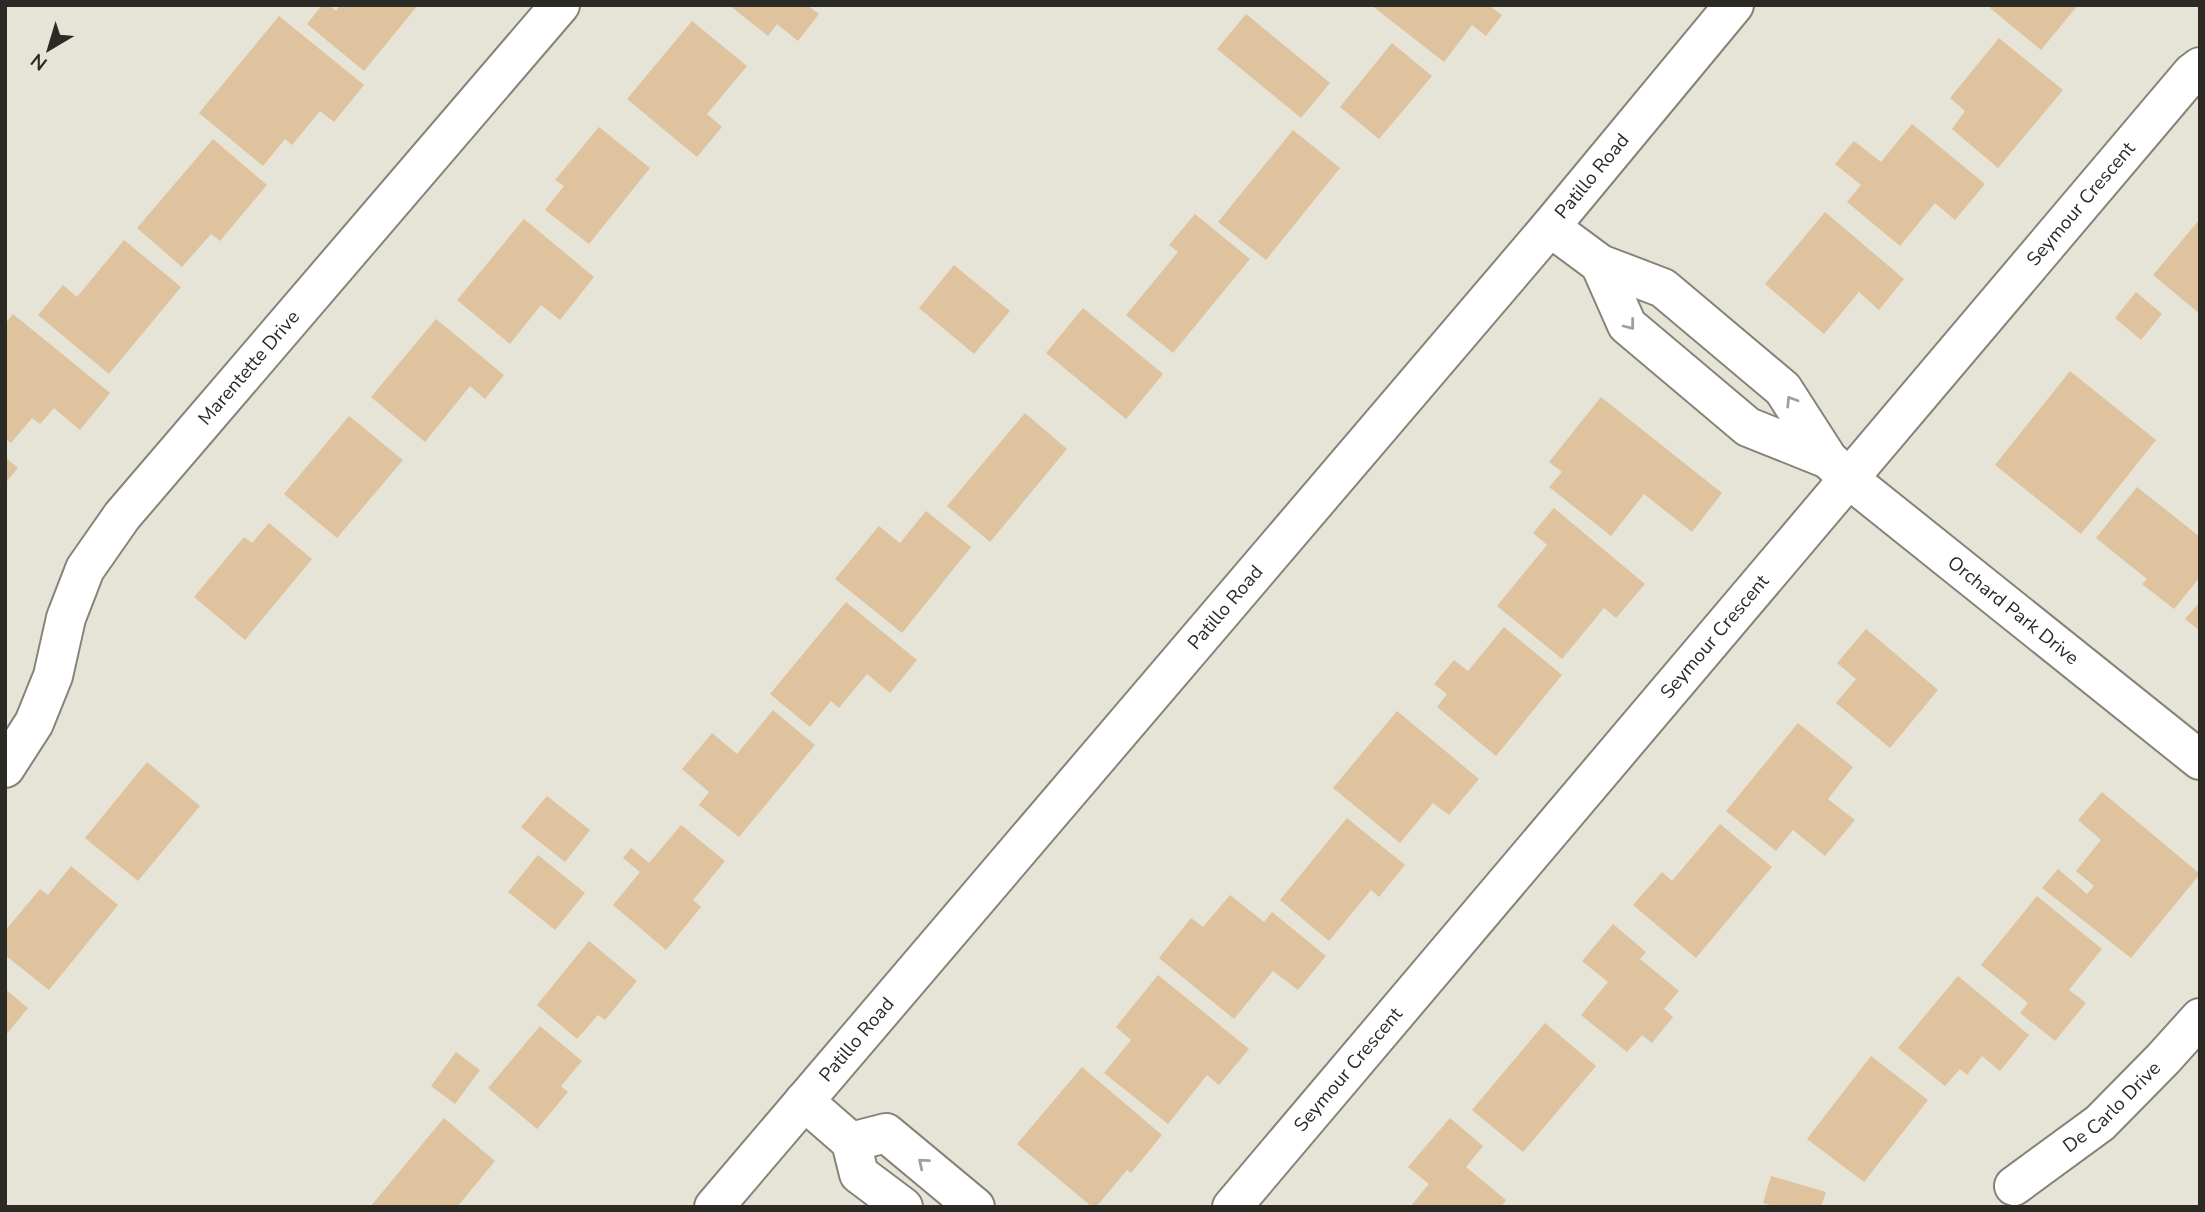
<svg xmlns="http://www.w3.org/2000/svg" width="2205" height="1212" viewBox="0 0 2205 1212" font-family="'Nunito Sans',sans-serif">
<rect width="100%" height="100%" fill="#e6e4d7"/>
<g fill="#dec39e">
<path d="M322 5H329L336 11 340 5H418L364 71 307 24Z"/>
<path d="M729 5H807L819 14 798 41 777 24 768 36Z"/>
<path d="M1371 5H1494L1492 8 1502 15 1486 36 1472 25 1444 62Z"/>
<path d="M1992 5H2078L2041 50 1990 8Z"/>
<path d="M1246 14 1330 83 1301 118 1217 49Z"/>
<path d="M279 16 364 85 334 122 320 111 292 145 285 139 263 166 199 113Z"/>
<path d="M692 21 747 66 707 114 722 127 697 157 627 99Z"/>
<path d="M1999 38 2063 90 1998 168 1952 129 1965 111 1950 98Z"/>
<path d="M1392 43 1432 76 1379 139 1340 107Z"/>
<path d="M1912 124 1985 184 1955 220 1935 203 1900 246 1847 202 1861 185 1835 164 1854 141 1881 162Z"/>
<path d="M599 127 650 168 589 244 545 210 564 186 555 180Z"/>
<path d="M1293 130 1340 168 1266 260 1218 222Z"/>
<path d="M213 139 267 185 220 241 211 234 182 267 137 228Z"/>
<path d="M1825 212 1904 279 1879 310 1859 292 1824 334 1765 284Z"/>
<path d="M1195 214 1250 259 1173 353 1126 315 1178 252 1169 245Z"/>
<path d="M524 219 594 277 560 320 541 305 510 344 457 300Z"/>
<path d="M2200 219V314L2153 275Z"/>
<path d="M124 240 181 287 109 374 38 315 63 285 77 297Z"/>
<path d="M954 265 1010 311 974 354 919 308Z"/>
<path d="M2136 292 2162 314 2141 340 2115 318Z"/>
<path d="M1083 308 1163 374 1126 419 1046 353Z"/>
<path d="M13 314 110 393 80 430 54 408 40 424 32 418 11 443 5 438V324Z"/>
<path d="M436 319 504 375 485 399 470 386 425 442 371 397Z"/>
<path d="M2070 371 2156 440 2081 534 1995 465Z"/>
<path d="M1601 397 1722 493 1692 532 1644 494 1611 536 1549 487 1562 472 1549 462Z"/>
<path d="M1025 413 1067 449 990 542 947 506Z"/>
<path d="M349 416 403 460 337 538 284 494Z"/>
<path d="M5 457 18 468 5 483Z"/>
<path d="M2137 487 2200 537V577L2174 609 2142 584 2147 579 2096 538Z"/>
<path d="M1554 508 1645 584 1616 618 1604 608 1562 659 1497 606 1547 545 1533 533Z"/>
<path d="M926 511 971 547 902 633 835 579 879 526 900 543Z"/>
<path d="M269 523 312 559 245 640 194 597 244 537 252 543Z"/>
<path d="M846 602 917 660 890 693 867 674 839 708 831 701 810 727 770 694Z"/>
<path d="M2200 602V631L2185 619Z"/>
<path d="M1504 627 1562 675 1496 756 1437 707 1447 694 1434 684 1454 660 1468 671Z"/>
<path d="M1866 629 1938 690 1890 748 1836 703 1856 679 1837 663Z"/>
<path d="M773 710 815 745 739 837 699 805 709 792 682 769 712 733 737 754Z"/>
<path d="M1397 711 1479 779 1449 815 1433 803 1400 843 1333 788Z"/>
<path d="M1798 723 1853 767 1828 799 1855 820 1825 856 1793 830 1776 851 1726 811Z"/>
<path d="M147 762 200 806 138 881 85 838Z"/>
<path d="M2102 792 2200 874 2131 958 2042 888 2058 869 2087 894 2094 886 2076 871 2101 840 2078 820Z"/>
<path d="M547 796 590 830 565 862 521 827Z"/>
<path d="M1347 818 1405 865 1379 897 1371 890 1329 941 1280 900Z"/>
<path d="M1720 824 1772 867 1696 958 1633 905 1662 872 1672 881Z"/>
<path d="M681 825 725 861 693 900 701 907 666 950 613 905 640 872 623 858 631 848 649 863Z"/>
<path d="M538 855 585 893 555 930 508 892Z"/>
<path d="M71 866 118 905 49 990 5 955V931L40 889 48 895Z"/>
<path d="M1230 895 1264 922 1272 912 1326 956 1298 990 1273 971 1234 1019 1159 958 1191 918 1203 927Z"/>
<path d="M2037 896 2102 949 2069 990 2086 1003 2055 1041 2020 1013 2028 1003 1981 965Z"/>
<path d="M1613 924 1646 952 1640 959 1679 991 1664 1009 1673 1017 1652 1043 1642 1035 1627 1052 1581 1015 1608 982 1582 961Z"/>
<path d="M589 941 637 981 605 1020 598 1015 577 1039 537 1005Z"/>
<path d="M1158 975 1249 1049 1219 1085 1207 1075 1168 1124 1104 1073 1131 1040 1116 1027Z"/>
<path d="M1958 976 2029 1035 2000 1071 1982 1056 1967 1075 1960 1069 1945 1086 1898 1048Z"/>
<path d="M5 989 28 1008 5 1036Z"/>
<path d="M1545 1023 1596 1066 1523 1152 1472 1110Z"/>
<path d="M540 1026 582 1061 561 1086 568 1092 537 1129 488 1088Z"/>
<path d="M456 1052 480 1070 455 1104 431 1086Z"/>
<path d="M1871 1056 1928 1100 1864 1182 1807 1139Z"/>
<path d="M1082 1067 1162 1135 1131 1173 1127 1170 1096 1207H1092L1017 1144Z"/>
<path d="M444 1118 495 1161 457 1207H370Z"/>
<path d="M1450 1118 1483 1146 1466 1167 1506 1200 1501 1207H1410L1429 1184 1408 1167Z"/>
<path d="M1771 1176 1826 1192 1821 1207H1776L1763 1203Z"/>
</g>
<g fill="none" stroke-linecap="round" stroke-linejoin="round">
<g stroke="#868478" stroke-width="42">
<g id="street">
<path id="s1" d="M1550 227 1600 264 1663 288 1783 389 1828 459 1849 479 2200 760"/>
<path d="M1600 264 1627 325 1748 427 1828 459"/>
<path id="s2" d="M5 768 34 723 53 676 66 618 85 569 122 516 560 5"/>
<path d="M804 1101 851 1142 859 1174 903 1207"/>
<path d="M851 1142 886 1133 975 1207"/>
<path id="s3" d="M2014 1186 2100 1123 2163 1059 2200 1018"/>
<path id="s4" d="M1232 1207 2192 73 2200 67"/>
</g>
</g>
<g stroke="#868478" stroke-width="42">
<g id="secondary">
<path id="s5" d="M714 1207 1550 227 1734 5"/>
</g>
</g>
<use href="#street" stroke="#fff" stroke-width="38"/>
<use href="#secondary" stroke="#fff" stroke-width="38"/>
</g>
<defs><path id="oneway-chevron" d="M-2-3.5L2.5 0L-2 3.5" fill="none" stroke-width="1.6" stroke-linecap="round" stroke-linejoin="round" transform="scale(1.75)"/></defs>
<g stroke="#a09f9d">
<use href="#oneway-chevron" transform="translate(1630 325) rotate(52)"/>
<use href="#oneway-chevron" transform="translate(1791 401) rotate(-122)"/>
<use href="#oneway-chevron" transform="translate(923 1163) rotate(-140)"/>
</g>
<g text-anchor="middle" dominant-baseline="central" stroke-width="5" stroke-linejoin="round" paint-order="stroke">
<g font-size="19" fill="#2b2a25" stroke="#e6e4d7">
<text stroke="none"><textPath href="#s5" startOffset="1354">Patillo Road</textPath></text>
<text stroke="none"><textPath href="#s4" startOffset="1314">Seymour Crescent</textPath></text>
<text stroke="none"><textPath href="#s2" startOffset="476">Marentette Drive</textPath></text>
<text stroke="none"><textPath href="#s5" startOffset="788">Patillo Road</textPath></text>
<text stroke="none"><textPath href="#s1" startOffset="609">Orchard Park Drive</textPath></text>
<text stroke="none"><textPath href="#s4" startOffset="747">Seymour Crescent</textPath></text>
<text stroke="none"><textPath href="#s5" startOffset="220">Patillo Road</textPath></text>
<text stroke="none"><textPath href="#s4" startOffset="180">Seymour Crescent</textPath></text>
<text stroke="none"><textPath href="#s3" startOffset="126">De Carlo Drive</textPath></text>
</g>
</g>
<rect width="2205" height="1212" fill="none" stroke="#2b2a25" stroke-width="14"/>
<g transform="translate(49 49) rotate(218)" stroke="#e6e4d7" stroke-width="5" paint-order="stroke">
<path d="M0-5L12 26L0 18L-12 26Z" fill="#2b2a25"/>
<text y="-10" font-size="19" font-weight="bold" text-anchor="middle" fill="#2b2a25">N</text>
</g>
</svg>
